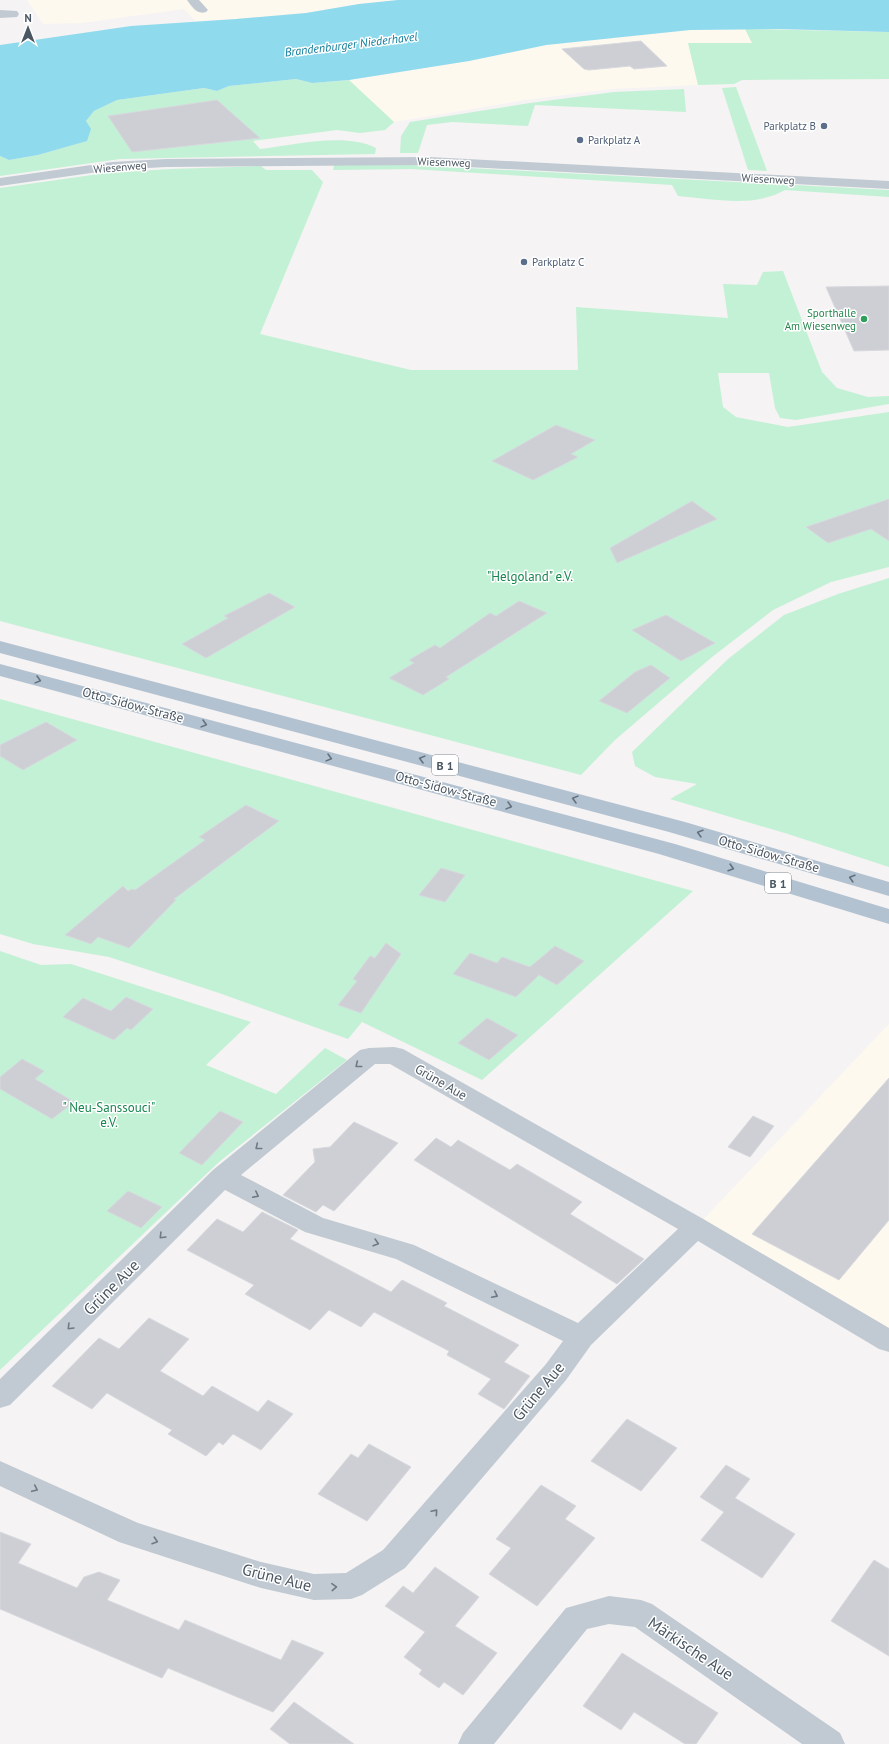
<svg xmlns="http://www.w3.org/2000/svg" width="889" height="1744" viewBox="0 0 889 1744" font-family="'PT Sans',sans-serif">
<rect width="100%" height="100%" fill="#f5f3f3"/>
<g fill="#fdf9ef">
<path d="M27 0H398L359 4 306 13 236 19 196 21 184 9 82 23 43 24Z"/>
<path d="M745 29 752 43H688L698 85 612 89 526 100 394 122 349 80 469 61 546 45 690 30Z"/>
<path d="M889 1024V1341L696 1227Z"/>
</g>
<g fill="#c3f1d5">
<path d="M745 29 889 32V79L742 80 734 84 698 85 688 43H752Z"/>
<path d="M296 79 312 83 349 80 394 122 385 130 360 133 337 130 253 141 260 149C294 145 345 132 376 148L375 154 120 159 0 176V156L9 160 38 155 86 141V121L94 111 117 100 204 88 217 91 229 86Z"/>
<path d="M736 87 767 171 748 170 722 88Z"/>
<path d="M684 89 686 112 535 105 528 126 452 122 427 125 418 153H400L401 136 410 122 530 103 614 92Z"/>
<path d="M334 165H412L889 190V197L785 190C754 208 713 199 678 196L672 185 411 169 333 170Z"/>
<path d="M261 166 266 170H312L323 182 260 334 411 370H578L576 307 728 318 723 284 757 285 763 272 783 271 822 372 837 388 868 397 889 396V404L796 420 780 418 775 408 769 373H718L723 407 736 417 788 427 889 412V567L831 582 773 610 712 657 615 740 581 775 0 621V188L106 173 171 169Z"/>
<path d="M889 578V867L788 834 670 799 697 784 655 777 635 766 632 752 728 659 784 615 838 594Z"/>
<path d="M0 699 693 891 482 1080 362 1022 348 1039 219 993 109 957 33 944 0 934Z"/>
<path d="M0 951 41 965 71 964 251 1022 206 1065 276 1094 325 1048 347 1060 219 1162 0 1370Z"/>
</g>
<path fill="#90daee" d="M398 0H889V32L778 29 690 30 546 45 469 61 349 80 312 83 296 79 229 86 217 91 204 88 117 100 94 111 86 121 91 129 87 141 38 155 9 160 0 156V45L131 26 236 19 306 13 359 4Z"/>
<g fill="#cdcfd5" stroke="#d7d9de">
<path d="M641 41 667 66 634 69 630 66 589 70 584 69 562 49Z"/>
<path d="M217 100 260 138 132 152 108 116Z"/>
<path d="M889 286V350L854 351 826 287Z"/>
<path d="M556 425 595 440 571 454 578 457 533 480 492 461Z"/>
<path d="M889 499V541L871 529 828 543 806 527Z"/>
<path d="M692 501 717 519 617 563 610 548Z"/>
<path d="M269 593 295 607 206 658 182 644 228 618 224 616Z"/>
<path d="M519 601 547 613 446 677 449 679 423 695 389 678 414 663 409 660 435 645 440 648 490 613 496 616Z"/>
<path d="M666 615 715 643 681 661 632 630Z"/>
<path d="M651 665 670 678 627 713 599 701 635 672Z"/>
<path d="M46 722 77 740 23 770 0 756V745Z"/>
<path d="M246 805 279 821 174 899 176 900 129 948 98 937 91 944 65 935 123 886 128 891 132 889 135 890 205 840 199 837Z"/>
<path d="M441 868 465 875 445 902 419 895Z"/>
<path d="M386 943 401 954 361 1013 338 1005 357 981 353 979 370 956 375 958Z"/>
<path d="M555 946 584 961 557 985 539 975 516 997 453 974 470 953 497 963 502 957 530 967Z"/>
<path d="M126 997 153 1009 131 1030 127 1028 114 1040 63 1017 83 998 111 1011Z"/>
<path d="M487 1018 518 1035 489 1060 458 1043Z"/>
<path d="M22 1059 44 1071 35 1079 74 1102 52 1119 0 1089V1077Z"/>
<path d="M889 1078V1220L839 1280 752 1234Z"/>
<path d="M220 1111 243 1122 202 1165 179 1153Z"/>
<path d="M753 1116 774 1126 750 1157 728 1147Z"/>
<path d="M354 1122 398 1143 334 1211 323 1205 316 1212 283 1195 315 1162 313 1149 330 1147Z"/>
<path d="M436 1138 451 1147 458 1140 510 1170 517 1164 582 1202 570 1214 644 1259 617 1284 414 1160Z"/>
<path d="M128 1191 162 1207 141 1228 107 1211Z"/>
<path d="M262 1212 298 1230 290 1239 391 1292 402 1280 447 1303 444 1306 519 1345 504 1362 530 1376 504 1409 478 1394 491 1379 447 1355 449 1351 374 1312 361 1327 329 1310 310 1330 245 1294 254 1285 187 1250 217 1219 243 1232Z"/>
<path d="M149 1318 189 1339 160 1371 203 1396 212 1386 258 1412 268 1400 293 1414 261 1450 233 1434 223 1445 219 1442 206 1456 168 1434 172 1430 107 1393 92 1409 52 1386 99 1338 119 1349Z"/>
<path d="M627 1419 677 1448 641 1491 591 1461Z"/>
<path d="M369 1444 411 1467 367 1521 318 1494 351 1454 358 1458Z"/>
<path d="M726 1465 750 1479 735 1498 795 1534 762 1578 701 1540 724 1512 700 1497Z"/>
<path d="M541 1485 576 1506 565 1519 595 1538 537 1606 489 1574 511 1548 496 1539Z"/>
<path d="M0 1532 31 1544 18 1563 77 1588 84 1577 99 1572 120 1580 107 1600 179 1630 185 1620 281 1660 292 1640 324 1653 273 1712 168 1668 162 1678 0 1609Z"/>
<path d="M874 1560 889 1569V1656L831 1621Z"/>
<path d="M435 1567 479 1597 455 1626 497 1653 463 1695 444 1682 439 1688 419 1674 422 1670 404 1657 425 1632 385 1606 403 1586 413 1593Z"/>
<path d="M622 1653 718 1713 696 1744H685L634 1712 621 1730 583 1706Z"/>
<path d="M294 1702 354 1744H290L270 1729Z"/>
</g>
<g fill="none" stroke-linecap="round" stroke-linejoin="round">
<g fill="#c1cad2" fill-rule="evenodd">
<path d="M187 0H199L208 10 206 12C197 15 192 7 187 0Z"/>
<path d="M0 10 17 11 19 14 17 17 0 18Z"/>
<path d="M429 157 889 181V189L429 165 166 167 112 170 0 186V178L112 162 166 159Z"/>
<path d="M394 1047 403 1049 705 1220 889 1328V1352L879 1349 698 1241 591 1345 566 1380 405 1568 362 1595 351 1599 314 1600 261 1588 119 1542 0 1486V1461L138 1523 261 1562 314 1574 346 1573 383 1550 546 1364 563 1341 396 1259 305 1232 225 1190 10 1405 0 1408V1379L213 1170 360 1050 369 1048ZM375 1064H390L678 1229 578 1323 414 1245 323 1218 241 1175Z"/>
<path d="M609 1596 641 1600 652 1604 840 1733 845 1744H802L635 1627 609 1624 587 1629 494 1744H458L463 1733 566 1608Z"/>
</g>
<g fill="#b3c2d1" fill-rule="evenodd">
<path d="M0 641 685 822 889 882V896L669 832 0 653Z"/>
<path d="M0 664 675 844 889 909V924L659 854 0 676Z"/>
</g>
</g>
<defs><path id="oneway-chevron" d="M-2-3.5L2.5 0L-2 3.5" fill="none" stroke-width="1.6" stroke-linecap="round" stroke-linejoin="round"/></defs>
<g stroke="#64717d">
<use href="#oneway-chevron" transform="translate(38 680) rotate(15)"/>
<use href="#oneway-chevron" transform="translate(204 724) rotate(15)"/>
<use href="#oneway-chevron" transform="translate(329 758) rotate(15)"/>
<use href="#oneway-chevron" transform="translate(422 759) rotate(-165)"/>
<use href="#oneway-chevron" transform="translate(575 799) rotate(-165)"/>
<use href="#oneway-chevron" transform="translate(509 806) rotate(15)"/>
<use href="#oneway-chevron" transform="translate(700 833) rotate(-164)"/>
<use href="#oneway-chevron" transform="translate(731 868) rotate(17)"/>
<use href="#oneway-chevron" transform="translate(852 878) rotate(-164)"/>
</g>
<g stroke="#6e7983">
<use href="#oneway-chevron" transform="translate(358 1065) rotate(141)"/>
<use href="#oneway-chevron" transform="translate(258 1147) rotate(141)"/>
<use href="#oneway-chevron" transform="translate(256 1195) rotate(27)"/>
<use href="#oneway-chevron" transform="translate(162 1236) rotate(135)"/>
<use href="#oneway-chevron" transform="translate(376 1243) rotate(16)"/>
<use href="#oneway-chevron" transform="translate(495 1295) rotate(26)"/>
<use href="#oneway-chevron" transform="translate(70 1327) rotate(135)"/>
<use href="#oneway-chevron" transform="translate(35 1489) rotate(25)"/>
<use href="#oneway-chevron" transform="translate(435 1512) rotate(-49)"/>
<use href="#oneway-chevron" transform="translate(155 1541) rotate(18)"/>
<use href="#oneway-chevron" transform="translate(334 1587) rotate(-3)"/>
</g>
<g fill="#5c6f8a" stroke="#fff" stroke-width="1.5">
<circle cx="824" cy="126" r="4"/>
<circle cx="580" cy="140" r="4"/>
<circle cx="524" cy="262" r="4"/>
</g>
<circle fill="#2e9e5b" stroke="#fff" stroke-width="1.5" cx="864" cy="319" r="4"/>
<g text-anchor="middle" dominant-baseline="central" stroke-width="3" stroke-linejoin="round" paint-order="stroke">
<g font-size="11" fill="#4e5e75" stroke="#fff" text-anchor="start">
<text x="816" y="126" text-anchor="end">Parkplatz B</text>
<text x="588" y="140">Parkplatz A</text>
<text x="532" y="262">Parkplatz C</text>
</g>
<g font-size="11" fill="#4a5661" stroke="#fff">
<text transform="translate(444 162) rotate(2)">Wiesenweg</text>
<text transform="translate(120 167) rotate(-5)">Wiesenweg</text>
<text transform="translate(768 179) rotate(3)">Wiesenweg</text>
</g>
<g font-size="11" fill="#27864d" stroke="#fff" text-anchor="end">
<text x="856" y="313">Sporthalle<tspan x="856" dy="13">Am Wiesenweg</tspan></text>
</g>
<g font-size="12" font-style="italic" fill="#0c7c9b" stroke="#fff">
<text transform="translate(351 44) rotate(-7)">Brandenburger Niederhavel</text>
</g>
<g fill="#fff" stroke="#808990" stroke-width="1">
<rect x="432" y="755" width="26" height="20" rx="3"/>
<rect x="765" y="873" width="26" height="20" rx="3"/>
</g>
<g font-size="12" font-weight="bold" fill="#4a5661">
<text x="445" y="765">B 1</text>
<text x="778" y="883">B 1</text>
</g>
<g font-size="13" fill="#17864f" stroke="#fff">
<text x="530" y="576">"Helgoland" e.V.</text>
<text x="109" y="1107">" Neu-Sanssouci"<tspan x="109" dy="15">e.V.</tspan></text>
</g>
<g font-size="13" fill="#4a5661" stroke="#fff">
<text transform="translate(133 705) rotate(15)">Otto-Sidow-Straße</text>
<text transform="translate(446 789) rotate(15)">Otto-Sidow-Straße</text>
<text transform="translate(769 854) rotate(16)">Otto-Sidow-Straße</text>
<text transform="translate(441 1082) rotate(30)">Grüne Aue</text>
</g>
<g font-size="16" fill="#4a5661" stroke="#fff">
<text transform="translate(111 1287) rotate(-45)">Grüne Aue</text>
<text transform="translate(538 1391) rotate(-50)">Grüne Aue</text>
<text transform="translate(277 1577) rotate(14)">Grüne Aue</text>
<text transform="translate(691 1648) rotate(34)">Märkische Aue</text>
</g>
</g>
<g transform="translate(28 28)" stroke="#ffffff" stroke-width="3" paint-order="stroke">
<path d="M0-3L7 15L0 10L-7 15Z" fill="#4a5661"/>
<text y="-6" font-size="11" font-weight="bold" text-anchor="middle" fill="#4a5661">N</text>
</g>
</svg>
